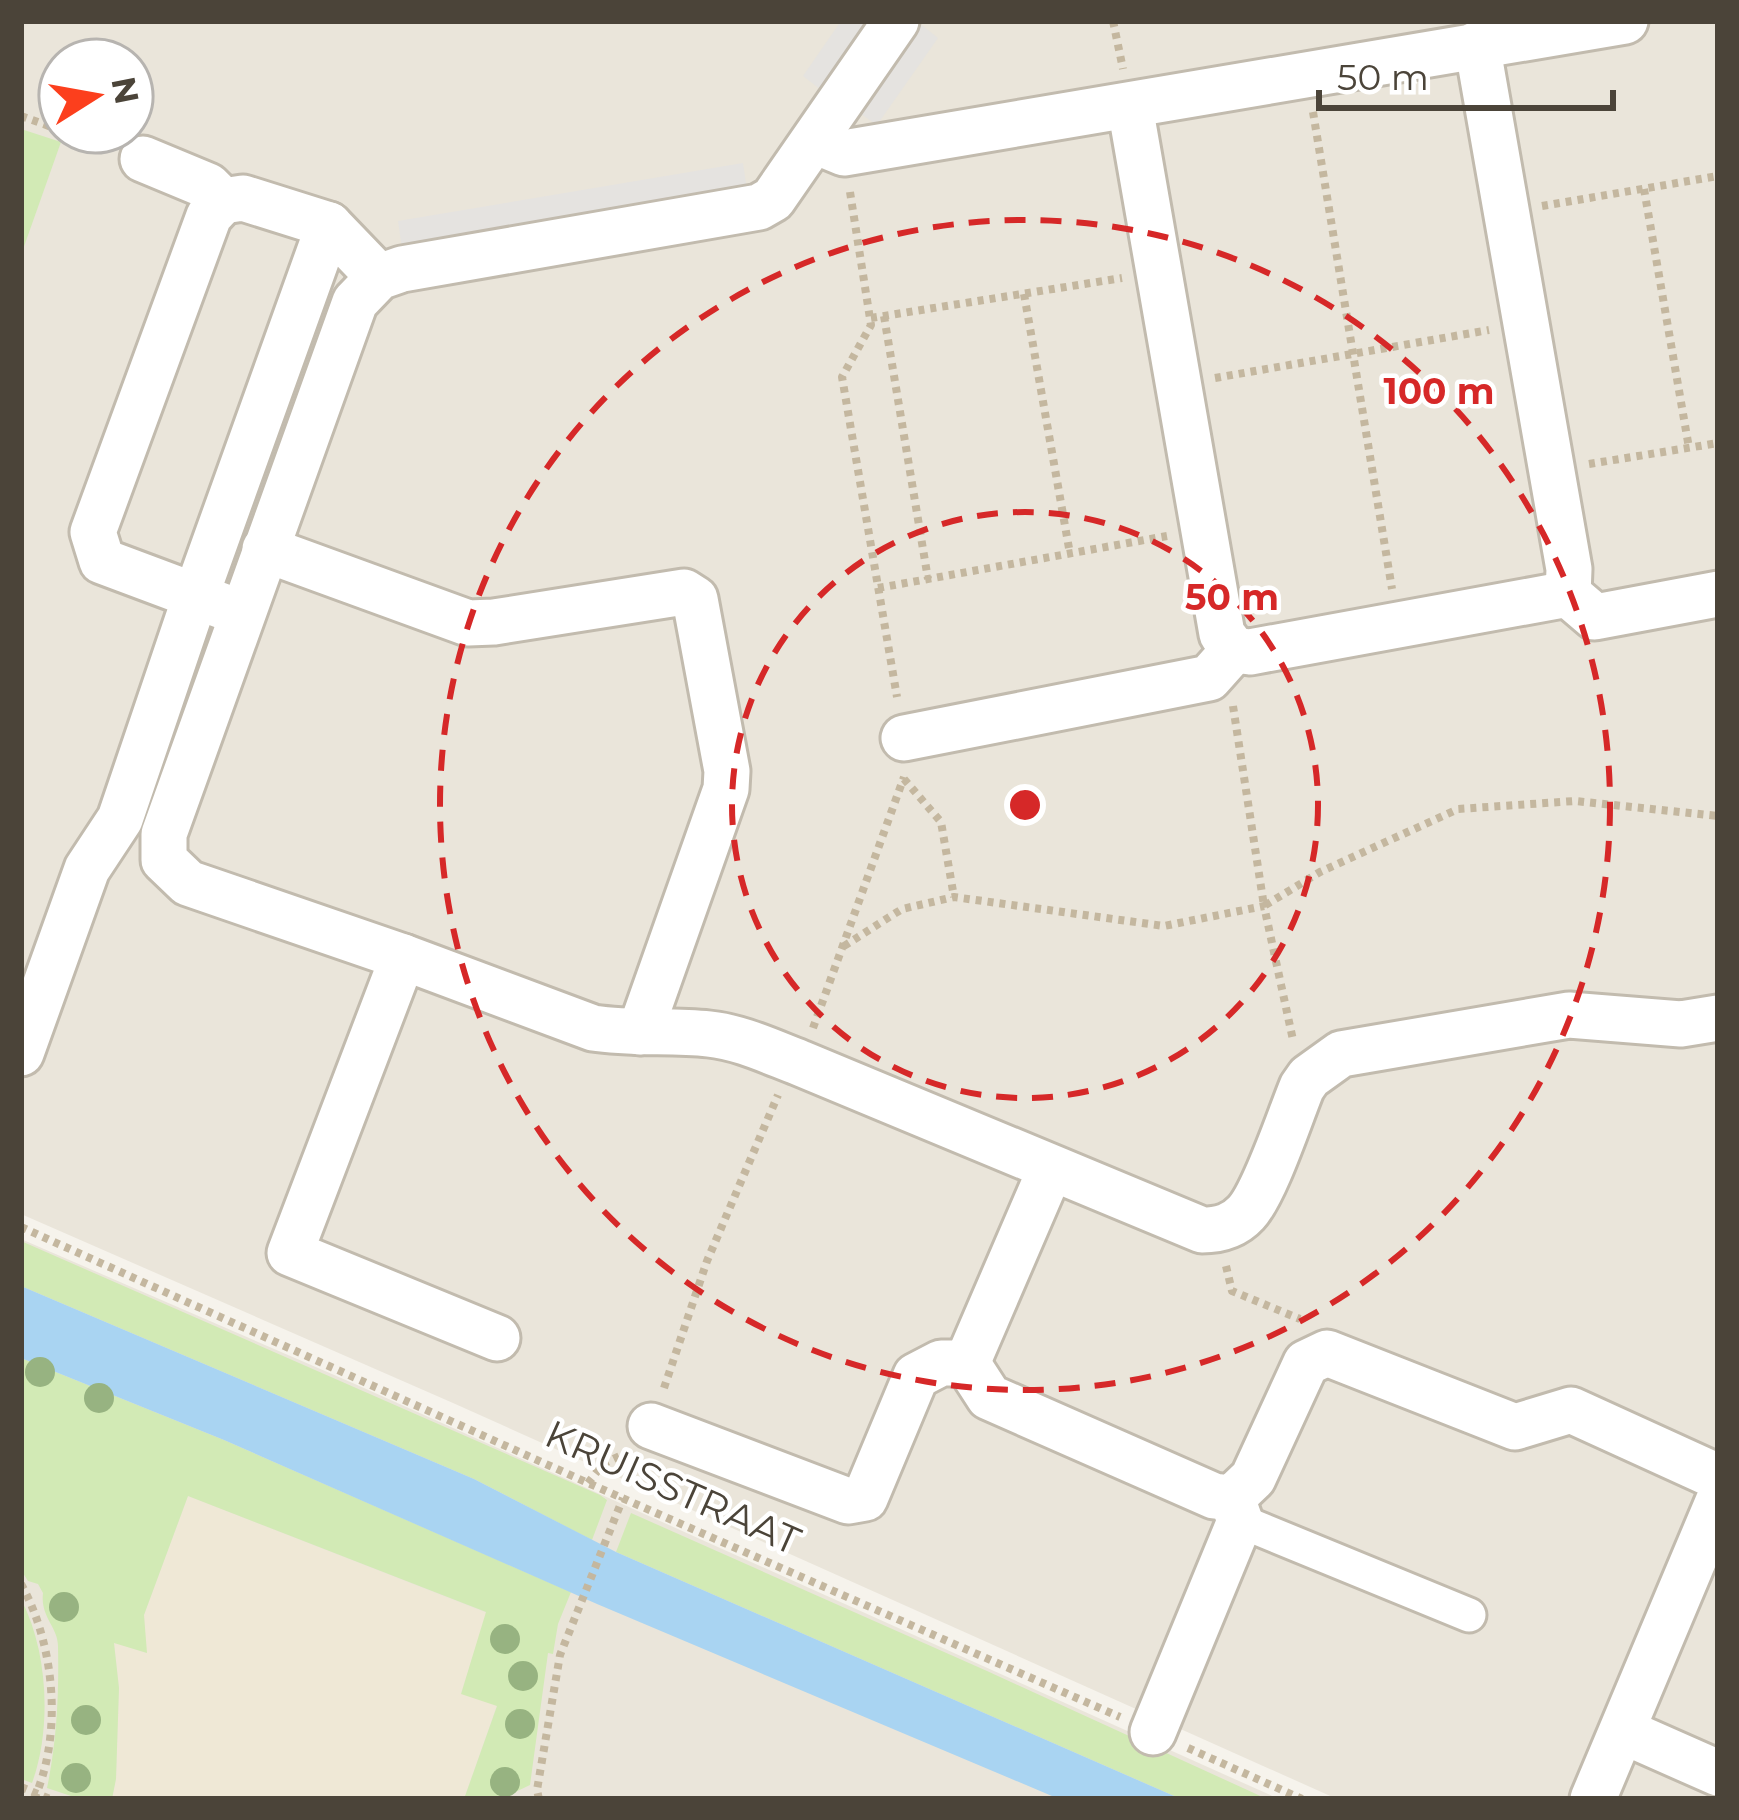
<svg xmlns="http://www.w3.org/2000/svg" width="1739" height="1820" viewBox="0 0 1739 1820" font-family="Montserrat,sans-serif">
<rect width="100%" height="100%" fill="#f6f3ec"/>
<g fill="#eae5da" fill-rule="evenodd">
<path d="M21 21H1718V1799H1337L453 1403 21 1214ZM60 60H132V132H60Z"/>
<path d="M21 1239 355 1384 1279 1799H21Z"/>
</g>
<path fill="#efe8d6" d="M188 1496 487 1613 461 1693 497 1705 464 1799H112L116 1779 119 1688 114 1642 146 1653 144 1615Z"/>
<g fill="#d2eab5">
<path d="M21 129 61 142 21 255Z"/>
<path d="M21 1241 600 1495 607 1500 592 1540 474 1479 21 1286Z"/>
<path d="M21 1358 224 1440 571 1592 558 1624 553 1654 548 1653 530 1785 501 1799H464L497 1706 461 1694 486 1612 188 1496 144 1615 147 1653 114 1643 119 1688 116 1779 112 1799H80L47 1788C57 1741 59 1693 58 1646 58 1627 40 1617 43 1593L38 1584 28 1581 21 1570Z"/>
<path d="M631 1513 987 1671 1267 1799H1181L616 1552Z"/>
<path d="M21 1599C48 1651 52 1728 32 1783L21 1779Z"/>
</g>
<g fill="#e5e3e0">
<path d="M841 21H868L874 25 825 93 803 76Z"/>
<path d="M918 22 938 38 877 125 855 110Z"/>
<path d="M743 163 747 190 402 249 398 221Z"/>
</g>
<path fill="#a9d4f2" d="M21 1286 474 1479 616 1552 1181 1799H1059L597 1604 224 1440 21 1358Z"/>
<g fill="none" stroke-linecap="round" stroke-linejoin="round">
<g stroke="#c2bbae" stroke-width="39">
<path id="pedestrian" d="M1240 1521 1469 1615"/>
</g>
<g stroke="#c2bbae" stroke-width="51">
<g id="minor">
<path d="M896 21 773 199 759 207 402 269 379 277 355 302 164 834V860L188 883 403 957 593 1028C632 1034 670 1030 709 1034 740 1037 771 1052 800 1063L1202 1230C1220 1230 1234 1226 1246 1213 1265 1193 1290 1116 1302 1087L1309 1077 1341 1054 1569 1015 1681 1024 1718 1018"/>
<path d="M1477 44 1569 569 1568 594"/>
<path d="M1130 106 1222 634 1234 650"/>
<path d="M815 141 844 153 1625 21"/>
<path d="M143 159 208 186 223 201 243 198 329 225 379 277"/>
<path d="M223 201 209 216 93 532 102 561 225 607"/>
<path d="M265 549 468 623 494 622 684 592 695 599 727 771 726 789 640 1032"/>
<path d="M1568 594 1595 617 1718 594"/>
<path d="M1234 650 1250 652 1568 594"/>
<path d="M904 738 1209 678 1234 650"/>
<path d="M403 957 290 1253 497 1338"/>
<path d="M21 1053 87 869 120 819 195 598 329 225"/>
<path d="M967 1363 989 1397 1214 1496 1232 1498 1253 1478 1306 1363 1327 1353 1515 1427 1571 1410 1718 1477"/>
<path d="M967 1363 1051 1168"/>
<path d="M651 1426 848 1501 865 1498 916 1376 941 1363H967"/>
<path d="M1623 1731 1718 1773"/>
<path d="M1153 1732 1240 1521 1232 1498"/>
<path d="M1593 1799 1718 1502"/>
</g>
</g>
<g stroke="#c4b79f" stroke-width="8" stroke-dasharray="6 6" stroke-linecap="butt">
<path d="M1113 21 1123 69"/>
<path d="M1313 112 1392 589"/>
<path d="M21 116 60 130"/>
<path d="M67 132 105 146"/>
<path d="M1644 189 1689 448"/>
<path d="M850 192 871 325 842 377 897 697"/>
<path d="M1542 206 1718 176"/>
<path d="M1024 294 1070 554"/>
<path d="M884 316 928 579"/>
<path d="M871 318 1122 278"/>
<path d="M1215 378 1489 330"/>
<path d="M1589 464 1718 443"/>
<path d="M878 588 1167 536"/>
<path d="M1233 706 1264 906 1320 872 1458 809 1575 801 1718 816"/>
<path d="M904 779 941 822 954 897"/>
<path d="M844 946 902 909 954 897 1164 926 1264 906 1293 1040"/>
<path d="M813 1028 904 777"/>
<path d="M21 1227 588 1483 1120 1717"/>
<path d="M1226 1266 1232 1291 1300 1319"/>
<path d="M664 1388 707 1261 778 1095"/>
<path d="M588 1483 603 1464 624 1454"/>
<path d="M21 1584C55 1645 63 1735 34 1799"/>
<path d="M1188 1748 1302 1799"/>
<path d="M21 1787 50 1799"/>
<path d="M539 1799 537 1790 560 1655 623 1498"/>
</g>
<use href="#pedestrian" stroke="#fff" stroke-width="33"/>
<use href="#minor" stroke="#fff" stroke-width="45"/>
</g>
<g fill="#97b381">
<circle cx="40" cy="1372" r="15"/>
<circle cx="99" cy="1398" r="15"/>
<circle cx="64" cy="1607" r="15"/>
<circle cx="505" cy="1639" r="15"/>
<circle cx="523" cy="1676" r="15"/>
<circle cx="86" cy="1720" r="15"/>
<circle cx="520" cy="1724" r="15"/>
<circle cx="76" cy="1778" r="15"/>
<circle cx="505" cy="1782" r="15"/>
</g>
<g fill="none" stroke="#d62828" stroke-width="6" stroke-dasharray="21 15">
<circle cx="1025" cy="805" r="293"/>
<circle cx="1025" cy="805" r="585"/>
</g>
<g text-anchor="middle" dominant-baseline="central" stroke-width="9" stroke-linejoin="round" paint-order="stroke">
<g font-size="39" fill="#4b4439" stroke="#fff">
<text transform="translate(673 1487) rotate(24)">KRUISSTRAAT</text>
</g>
</g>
<circle cx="1025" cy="805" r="18" fill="#d62828" stroke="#fff" stroke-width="6"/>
<g font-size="36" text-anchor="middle" font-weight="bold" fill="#d62828" stroke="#fff" stroke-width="9" stroke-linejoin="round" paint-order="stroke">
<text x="1439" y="404">100 m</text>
<text x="1232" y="610">50 m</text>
</g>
<rect width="1739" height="1820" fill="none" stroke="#4b4439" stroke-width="48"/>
<g transform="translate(96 96) rotate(79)"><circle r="57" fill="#ffffff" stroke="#b7b4b0" stroke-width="3"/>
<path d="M0-9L21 45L0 30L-21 45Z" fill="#fc3f1d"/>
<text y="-18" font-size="33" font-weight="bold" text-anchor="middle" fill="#4b4439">N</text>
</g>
<path d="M1319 90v18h294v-18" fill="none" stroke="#4b4439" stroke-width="6"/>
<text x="1337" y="90" font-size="36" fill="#4b4439" stroke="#ffffff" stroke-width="9" paint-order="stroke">50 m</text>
</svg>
